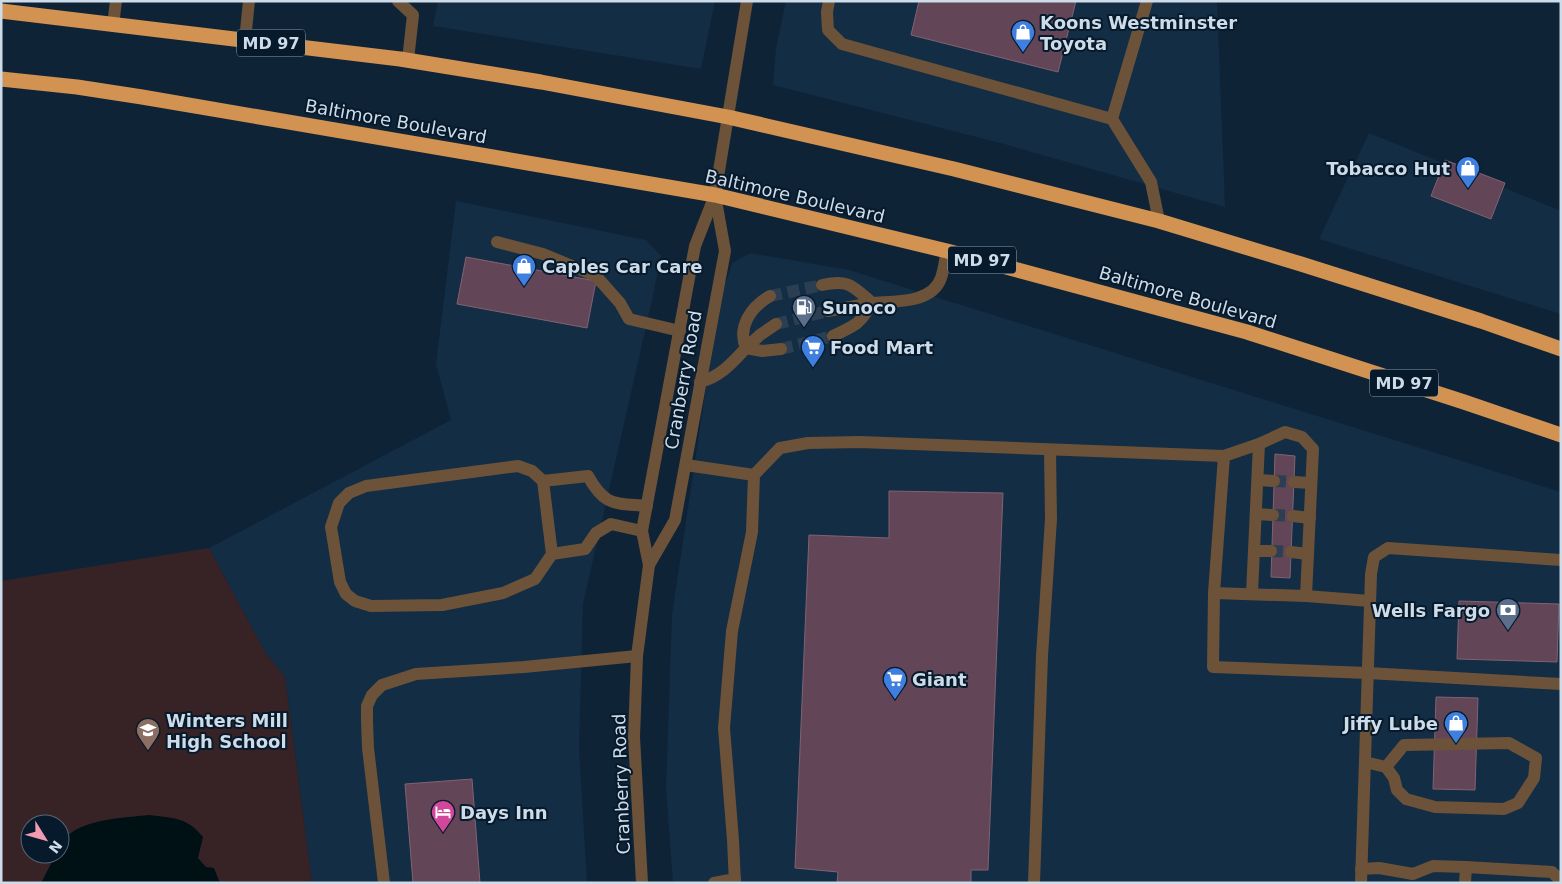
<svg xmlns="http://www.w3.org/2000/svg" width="1562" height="884" viewBox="0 0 1562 884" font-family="'DejaVu Sans',sans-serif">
<rect width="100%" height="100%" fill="#0f2337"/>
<g fill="#122d44">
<path d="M438 1H715L701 69 433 26Z"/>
<path d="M786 1H1217L1225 207 1004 144 773 85 776 48Z"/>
<path d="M1369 133 1561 211V314L1319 239Z"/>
<path d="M456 201 646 240 661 256 651 305 583 604 579 748 587 883H312L285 677 265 652 209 548 451 420 436 364Z"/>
<path d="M750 253 849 270 1561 492V883H673L666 788 672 615 718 307 732 263Z"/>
</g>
<path fill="#372325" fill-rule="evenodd" d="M209 548 265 652 285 677 312 883H1V581ZM30 824H60V854H30Z"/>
<path fill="#001115" d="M149 815C173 818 187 817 203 837L198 858 206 867 214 868 220 883H41L56 854H60C60 819 124 818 149 815Z"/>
<g fill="#624657" stroke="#806273">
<path d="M919 1H1076L1058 72 911 35Z"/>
<path d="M1445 160 1505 183 1491 219 1431 196Z"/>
<path d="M466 257 596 281 587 328 457 304Z"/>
<path d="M1275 454 1295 456 1290 578 1271 577Z"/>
<path d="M889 491 1003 493 988 870H971V883H837L838 872 795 868 809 535 889 538Z"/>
<path d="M1459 601 1559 604 1557 662 1457 659Z"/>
<path d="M1436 697 1478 698 1475 790 1433 789Z"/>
<path d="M472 779 480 883H413L405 784Z"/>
</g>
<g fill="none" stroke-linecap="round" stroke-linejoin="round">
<g stroke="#2c3f52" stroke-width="12" stroke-dasharray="12 6" stroke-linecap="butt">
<path d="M770 296 822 285"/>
<path d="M776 324 828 311"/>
<path d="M781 349 833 336"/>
<path d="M1274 481 1294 482"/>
<path d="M1273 515 1293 516"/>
<path d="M1271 551 1291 552"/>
</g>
<g stroke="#6b5239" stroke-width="12">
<path d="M398 1 413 15 408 60"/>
<path d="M829 1 827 12 828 30 842 44 1112 119 1151 182 1159 221"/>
<path d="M113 25 116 1"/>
<path d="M245 40 249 1"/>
<path d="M1112 119 1147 1"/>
<path d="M497 242 543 254 596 276 620 303 629 319 680 331"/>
<path d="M822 285C849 279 853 286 872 303"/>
<path d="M770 296C751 307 737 327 746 348L760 335 776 324"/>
<path d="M828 311 872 303"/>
<path d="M833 336C854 326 860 325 872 303 894 301 932 304 941 278 944 269 945 259 947 251"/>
<path d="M700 382C721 376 731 364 746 348L762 351 781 349"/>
<path d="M1224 456 1214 593 1213 667 1368 673 1561 684"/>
<path d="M686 465 754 475"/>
<path d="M1258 480 1274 481"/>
<path d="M543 481 532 471 518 466 366 486 349 493 339 503 331 527 340 582 346 594 355 601 371 606 442 605 503 593 535 579 552 554"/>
<path d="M1294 482 1311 483"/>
<path d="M1256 514 1273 515"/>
<path d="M1293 516 1310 518"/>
<path d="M642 531 611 524 596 533 585 549 552 554 543 481 588 476C605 507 615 503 647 506"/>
<path d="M1254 551H1271"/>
<path d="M1291 552 1308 554"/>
<path d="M649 565 675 520 725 251 715 195"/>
<path d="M1214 593 1306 596 1370 601"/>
<path d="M1252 593 1259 444"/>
<path d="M1365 762 1386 767 1394 778 1397 790 1406 799 1435 807 1504 809 1518 803 1534 778 1536 758 1509 743 1404 745 1386 767"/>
<path d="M1361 869 1379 868 1413 874 1433 866 1466 867 1552 872 1559 879 1560 883"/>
<path d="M384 883 368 748 367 721V706L372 695 382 685 416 674 524 667 637 656"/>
<path d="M642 883 634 737 637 656 649 565 642 531 695 246 715 195 747 1"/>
<path d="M714 883 735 879"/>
<path d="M735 883 733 840 724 728 732 631 752 532 754 475 780 448 808 443 860 442 1224 456 1259 444 1285 432 1302 437 1313 449 1306 596"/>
<path d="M1034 883 1042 656 1051 519 1050 450"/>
<path d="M1361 883 1371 574 1374 557 1388 548 1561 560"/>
<path d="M1465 883 1466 867"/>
</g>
<g stroke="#d29251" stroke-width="15">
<path d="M1 11 400 59 541 82 728 117 954 169 1159 221 1301 264 1481 321 1561 349"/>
<path d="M1 79 77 87 142 97 715 195 947 251 1247 332 1464 402 1561 435"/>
</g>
</g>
<defs>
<g id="shop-pin" transform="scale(1.25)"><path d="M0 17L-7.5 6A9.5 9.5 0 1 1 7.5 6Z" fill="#3f7fe0" stroke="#061a2c"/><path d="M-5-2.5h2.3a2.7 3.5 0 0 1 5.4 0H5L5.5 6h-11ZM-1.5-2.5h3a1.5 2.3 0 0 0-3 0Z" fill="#fff"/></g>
<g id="fuel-pin" transform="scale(1.25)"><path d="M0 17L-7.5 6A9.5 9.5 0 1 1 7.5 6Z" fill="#5c6f8a" stroke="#061a2c"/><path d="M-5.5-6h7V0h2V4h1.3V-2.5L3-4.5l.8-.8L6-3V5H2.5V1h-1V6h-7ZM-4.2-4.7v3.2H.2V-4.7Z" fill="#fff"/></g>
<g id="supermarket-pin" transform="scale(1.25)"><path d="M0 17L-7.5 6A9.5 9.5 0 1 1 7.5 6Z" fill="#3f7fe0" stroke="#061a2c"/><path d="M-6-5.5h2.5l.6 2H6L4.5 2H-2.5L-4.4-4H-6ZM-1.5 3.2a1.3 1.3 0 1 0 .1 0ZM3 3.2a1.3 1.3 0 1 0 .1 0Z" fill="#fff"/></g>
<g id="bank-pin" transform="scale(1.25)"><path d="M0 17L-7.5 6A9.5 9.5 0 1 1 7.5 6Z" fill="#5c6f8a" stroke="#061a2c"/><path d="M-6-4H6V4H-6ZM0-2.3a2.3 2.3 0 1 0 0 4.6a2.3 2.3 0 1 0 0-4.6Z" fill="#fff"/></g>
<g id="school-pin" transform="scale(1.25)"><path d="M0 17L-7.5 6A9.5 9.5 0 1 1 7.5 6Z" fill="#8d6e63" stroke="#061a2c"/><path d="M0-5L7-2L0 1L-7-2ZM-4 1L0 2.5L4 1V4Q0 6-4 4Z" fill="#fff"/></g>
<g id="hotel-pin" transform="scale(1.25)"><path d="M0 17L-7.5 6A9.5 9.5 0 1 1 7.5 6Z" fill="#d1479c" stroke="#061a2c"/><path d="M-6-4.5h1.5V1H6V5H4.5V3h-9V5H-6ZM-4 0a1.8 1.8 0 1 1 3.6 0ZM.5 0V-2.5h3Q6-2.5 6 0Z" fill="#fff"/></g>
</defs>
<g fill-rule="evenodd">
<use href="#shop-pin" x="1023" y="32"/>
<use href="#shop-pin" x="1468" y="168"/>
<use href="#shop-pin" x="524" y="266"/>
<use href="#fuel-pin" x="804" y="307"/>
<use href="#supermarket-pin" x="813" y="347"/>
<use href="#bank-pin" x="1508" y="610"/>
<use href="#supermarket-pin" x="895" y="679"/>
<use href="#shop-pin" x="1456" y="723"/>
<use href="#school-pin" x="148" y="730"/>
<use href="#hotel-pin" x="443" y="812"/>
</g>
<g text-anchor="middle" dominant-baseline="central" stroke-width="4" stroke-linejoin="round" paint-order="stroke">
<g fill="#061a2c" stroke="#92a1b0" stroke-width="1">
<rect x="237" y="29.5" width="68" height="27" rx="4"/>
<rect x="948" y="246.5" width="68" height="27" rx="4"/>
<rect x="1370" y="369.5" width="68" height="27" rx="4"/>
</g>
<g font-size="16" font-weight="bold" fill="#cedbe8">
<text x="271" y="43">MD 97</text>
<text x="982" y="260">MD 97</text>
<text x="1404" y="383">MD 97</text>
</g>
<g font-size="18" font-weight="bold" fill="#cedbe8" stroke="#061a2c" text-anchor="start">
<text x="1040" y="22">Koons Westminster<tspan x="1040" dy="21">Toyota</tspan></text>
<text x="1450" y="168" text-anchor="end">Tobacco Hut</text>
<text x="542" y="266">Caples Car Care</text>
<text x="822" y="307">Sunoco</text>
<text x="830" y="347">Food Mart</text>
<text x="1490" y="610" text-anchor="end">Wells Fargo</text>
<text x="912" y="679">Giant</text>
<text x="166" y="720">Winters Mill<tspan x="166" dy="21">High School</tspan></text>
<text x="1438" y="723" text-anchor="end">Jiffy Lube</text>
<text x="460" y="812">Days Inn</text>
</g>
<g font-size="18" fill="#cedbe8" stroke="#061a2c">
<text transform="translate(396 121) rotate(10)">Baltimore Boulevard</text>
<text transform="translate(795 196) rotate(13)">Baltimore Boulevard</text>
<text transform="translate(1188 297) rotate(16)">Baltimore Boulevard</text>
<text transform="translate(683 380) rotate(-80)">Cranberry Road</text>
<text transform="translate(621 784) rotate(-92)">Cranberry Road</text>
</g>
</g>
<rect width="1562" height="884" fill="none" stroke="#cedbe8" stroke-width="5"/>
<g transform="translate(45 839) rotate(127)"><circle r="24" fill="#061a2c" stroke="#566777"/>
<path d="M0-4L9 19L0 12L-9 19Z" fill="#f19ab3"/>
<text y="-8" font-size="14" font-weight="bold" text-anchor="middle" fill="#cedbe8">N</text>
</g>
</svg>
